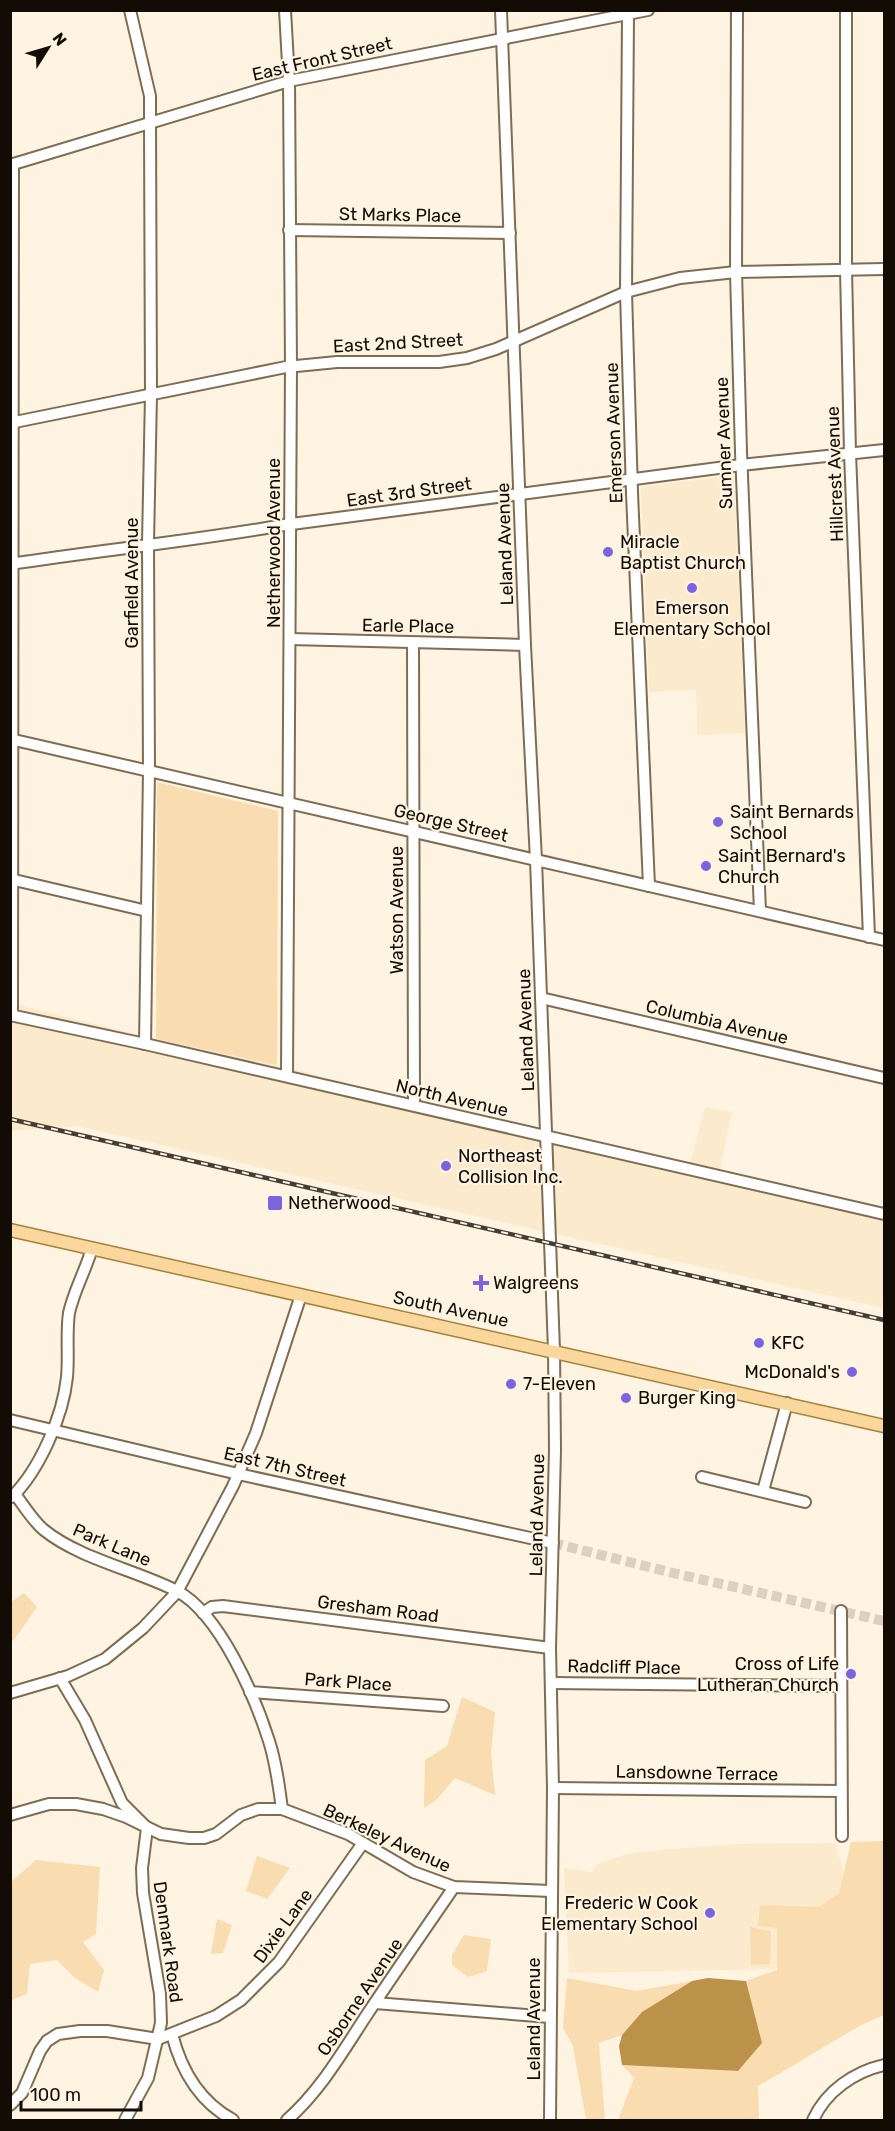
<svg xmlns="http://www.w3.org/2000/svg" width="895" height="2131" viewBox="0 0 895 2131" font-family="Rubik,sans-serif">
<rect width="100%" height="100%" fill="#fff3e2"/>
<g fill="#fceacd">
<path d="M734 475 745 733 697 735 696 690 649 692 641 487Z"/>
<path d="M11 1003 156 1039 277 1065 688 1171 705 1107 732 1112 718 1179 884 1218V1308L77 1126 11 1131Z"/>
<path d="M836 1843 863 1954 772 1969 569 1973 564 1868 593 1872 595 1865 627 1854 671 1849 736 1844Z"/>
</g>
<g fill="#f9dcb0">
<path d="M157 782 278 811 277 1065 156 1039Z"/>
<path d="M24 1593 37 1607 14 1640 11 1641V1602Z"/>
<path d="M462 1697 495 1712 491 1753 495 1795 455 1778 436 1800 424 1808 425 1760 447 1746Z"/>
<path d="M884 1841V2015L861 2025 758 2086 759 2120H618L634 2078 622 2065 738 2071 762 2043 746 1981 777 1970V1928L758 1926 760 1905 819 1907 839 1893 851 1842Z"/>
<path d="M257 1856 290 1868 267 1899 246 1891Z"/>
<path d="M36 1860 100 1867 96 1934 83 1942 104 1970 98 1992 75 1978 57 1960 30 1964 27 1994 11 2000 10 1933 12 1931 11 1882Z"/>
<path d="M217 1919 232 1925 223 1953 211 1954Z"/>
<path d="M750 1927 771 1931 770 1964 751 1965Z"/>
<path d="M464 1935 491 1939 487 1971 468 1977 452 1965V1955Z"/>
<path d="M567 1978 637 1991 692 1981 642 2012 622 2035 599 2043 605 2120H586L573 2046 563 2028Z"/>
</g>
<path fill="#bc924a" d="M708 1978 746 1981 762 2043 738 2071 622 2065 619 2046 622 2035 642 2012 692 1981Z"/>
<g fill="none" stroke-linecap="round" stroke-linejoin="round">
<path stroke="#dbd0c1" stroke-width="10" stroke-dasharray="10 5" stroke-linecap="butt" d="M553 1543 673 1573 884 1621"/>
<g stroke="#7e6d53" stroke-width="14">
<g id="minor">
<path d="M130 10 150 96V123L151 395 148 543 149 771 145 1044"/>
<path d="M285 10 289 81 291 366 287 1076"/>
<path d="M501 10 525 645 536 860 554 1350 555 1450 550 1648 553 1788 550 2120"/>
<path d="M737 10 736 272 741 452 760 911"/>
<path d="M846 10V269L850 453 869 937"/>
<path d="M628 15 626 292 632 493 649 886"/>
<path d="M10 165 289 81 648 10"/>
<path d="M289 230 510 233"/>
<path d="M10 423 286 367 337 362H439L467 358 496 349 626 292 680 278 736 272 884 269"/>
<path d="M10 564C102 550 193 541 284 525L741 465 884 450"/>
<path d="M290 639 525 645"/>
<path d="M413 643 414 1105"/>
<path d="M10 739 884 940"/>
<path d="M10 879 147 911"/>
<path d="M541 998 884 1078"/>
<path d="M10 1015 145 1044 884 1214"/>
<path d="M12 1015 13 164"/>
<path d="M10 1420 238 1474 553 1543"/>
<path d="M702 1477 805 1502"/>
<path d="M763 1491 787 1403"/>
<path d="M15 1494C24 1506 33 1521 44 1530 80 1559 136 1570 177 1591 220 1614 255 1697 269 1741 276 1763 279 1786 282 1809"/>
<path d="M12 1497C40 1469 63 1416 67 1377 69 1356 66 1334 69 1313 74 1290 86 1270 92 1248"/>
<path d="M841 1611 842 1836"/>
<path d="M203 1613 212 1607 223 1606 550 1648"/>
<path d="M60 1678 85 1720 122 1803 147 1828 142 1868 143 1893 160 1994 161 2023 148 2078 125 2120"/>
<path d="M551 1683 841 1686"/>
<path d="M250 1692 443 1706"/>
<path d="M10 1693 68 1676 105 1659 143 1628 177 1592 233 1486 256 1433 301 1295"/>
<path d="M553 1788 841 1791"/>
<path d="M10 1815 49 1804H76L103 1809 126 1817 161 1834 189 1838H204L216 1834 241 1815 258 1809H282L348 1834 413 1872 454 1887 551 1891"/>
<path d="M375 2003 550 2017"/>
<path d="M172 2034C181 2070 200 2102 233 2120"/>
<path d="M10 2105 22 2093 40 2051 47 2041 58 2034 80 2031H107L158 2039 216 2016 241 2000 279 1962 363 1843"/>
<path d="M287 2120C321 2090 343 2051 368 2013 396 1971 425 1929 454 1887"/>
<path d="M813 2120C826 2091 854 2072 884 2065"/>
</g>
</g>
<g stroke="#a6803d" stroke-width="15">
<path id="major" d="M10 1230C302 1296 594 1359 884 1426"/>
</g>
<use href="#minor" stroke="#fff" stroke-width="10"/>
<use href="#major" stroke="#fad89d" stroke-width="12"/>
<g stroke="#453d34" stroke-width="4.5">
<path id="rail" d="M10 1119 884 1320"/>
</g>
<use href="#rail" stroke="#fff3e2" stroke-width="2" stroke-dasharray="7" stroke-linecap="butt"/>
</g>
<g fill="#7d64df" stroke="#fff3e2" stroke-width="2">
<circle cx="608" cy="552" r="6"/>
<circle cx="692" cy="588" r="6"/>
<circle cx="718" cy="822" r="6"/>
<circle cx="706" cy="866" r="6"/>
<circle cx="446" cy="1166" r="6"/>
<rect x="267" y="1195" width="16" height="16" rx="3"/>
<path d="M478 1274h6v6h6v6h-6v6h-6v-6h-6v-6h6z"/>
<circle cx="759" cy="1343" r="6"/>
<circle cx="852" cy="1372" r="6"/>
<circle cx="511" cy="1384" r="6"/>
<circle cx="626" cy="1398" r="6"/>
<circle cx="851" cy="1674" r="6"/>
<circle cx="710" cy="1913" r="6"/>
</g>
<g text-anchor="middle" dominant-baseline="central" stroke-width="4.5" stroke-linejoin="round" paint-order="stroke">
<g font-size="18" fill="#120c04" stroke="#fff3e2">
<text transform="translate(322 59) rotate(-13)">East Front Street</text>
<text transform="translate(400 215) rotate(1)">St Marks Place</text>
<text transform="translate(398 343) rotate(-3)">East 2nd Street</text>
<text transform="translate(614 433) rotate(-92)">Emerson Avenue</text>
<text transform="translate(724 443) rotate(-92)">Sumner Avenue</text>
<text transform="translate(835 474) rotate(-92)">Hillcrest Avenue</text>
<text transform="translate(409 492) rotate(-8)">East 3rd Street</text>
<text transform="translate(274 543) rotate(-90)">Netherwood Avenue</text>
<text transform="translate(505 544) rotate(-92)">Leland Avenue</text>
<text transform="translate(132 583) rotate(-90)">Garfield Avenue</text>
<text transform="translate(408 626) rotate(1)">Earle Place</text>
<text transform="translate(451 823) rotate(13)">George Street</text>
<text transform="translate(397 910) rotate(-90)">Watson Avenue</text>
<text transform="translate(717 1022) rotate(13)">Columbia Avenue</text>
<text transform="translate(526 1030) rotate(-92)">Leland Avenue</text>
<text transform="translate(452 1098) rotate(13)">North Avenue</text>
<text transform="translate(451 1309) rotate(12)">South Avenue</text>
<text transform="translate(285 1467) rotate(13)">East 7th Street</text>
<text transform="translate(537 1515) rotate(-89)">Leland Avenue</text>
<text transform="translate(112 1545) rotate(23)">Park Lane</text>
<text transform="translate(378 1609) rotate(7)">Gresham Road</text>
<text transform="translate(624 1667) rotate(1)">Radcliff Place</text>
<text transform="translate(348 1682) rotate(4)">Park Place</text>
<text transform="translate(697 1773) rotate(1)">Lansdowne Terrace</text>
<text transform="translate(387 1838) rotate(25)">Berkeley Avenue</text>
<text transform="translate(283 1926) rotate(-54)">Dixie Lane</text>
<text transform="translate(168 1942) rotate(82)">Denmark Road</text>
<text transform="translate(360 1997) rotate(-56)">Osborne Avenue</text>
<text transform="translate(534 2019) rotate(-90)">Leland Avenue</text>
</g>
<g font-size="18" fill="#120c04" stroke="#fff3e2" text-anchor="start">
<text x="620" y="542">Miracle<tspan x="620" dy="21">Baptist Church</tspan></text>
<text x="692" y="608" text-anchor="middle">Emerson<tspan x="692" dy="21">Elementary School</tspan></text>
<text x="730" y="812">Saint Bernards<tspan x="730" dy="21">School</tspan></text>
<text x="718" y="856">Saint Bernard's<tspan x="718" dy="21">Church</tspan></text>
<text x="458" y="1156">Northeast<tspan x="458" dy="21">Collision Inc.</tspan></text>
<text x="288" y="1203">Netherwood</text>
<text x="493" y="1283">Walgreens</text>
<text x="771" y="1343">KFC</text>
<text x="840" y="1372" text-anchor="end">McDonald's</text>
<text x="523" y="1384">7-Eleven</text>
<text x="638" y="1398">Burger King</text>
<text x="839" y="1664" text-anchor="end">Cross of Life<tspan x="839" dy="21">Lutheran Church</tspan></text>
<text x="698" y="1903" text-anchor="end">Frederic W Cook<tspan x="698" dy="21">Elementary School</tspan></text>
</g>
</g>
<rect width="895" height="2131" fill="none" stroke="#120c04" stroke-width="24"/>
<g transform="translate(48 48) rotate(53)" stroke="#fff3e2" stroke-width="4.5" paint-order="stroke">
<path d="M0-4.5L10 22L0 15L-10 22Z" fill="#120c04"/>
<text y="-9" font-size="16" font-weight="bold" text-anchor="middle" fill="#120c04">N</text>
</g>
<path d="M21 2101v9h120v-9" fill="none" stroke="#120c04" stroke-width="3"/>
<text x="30" y="2101" font-size="18" fill="#120c04" stroke="#fff3e2" stroke-width="4.5" paint-order="stroke">100 m</text>
</svg>
